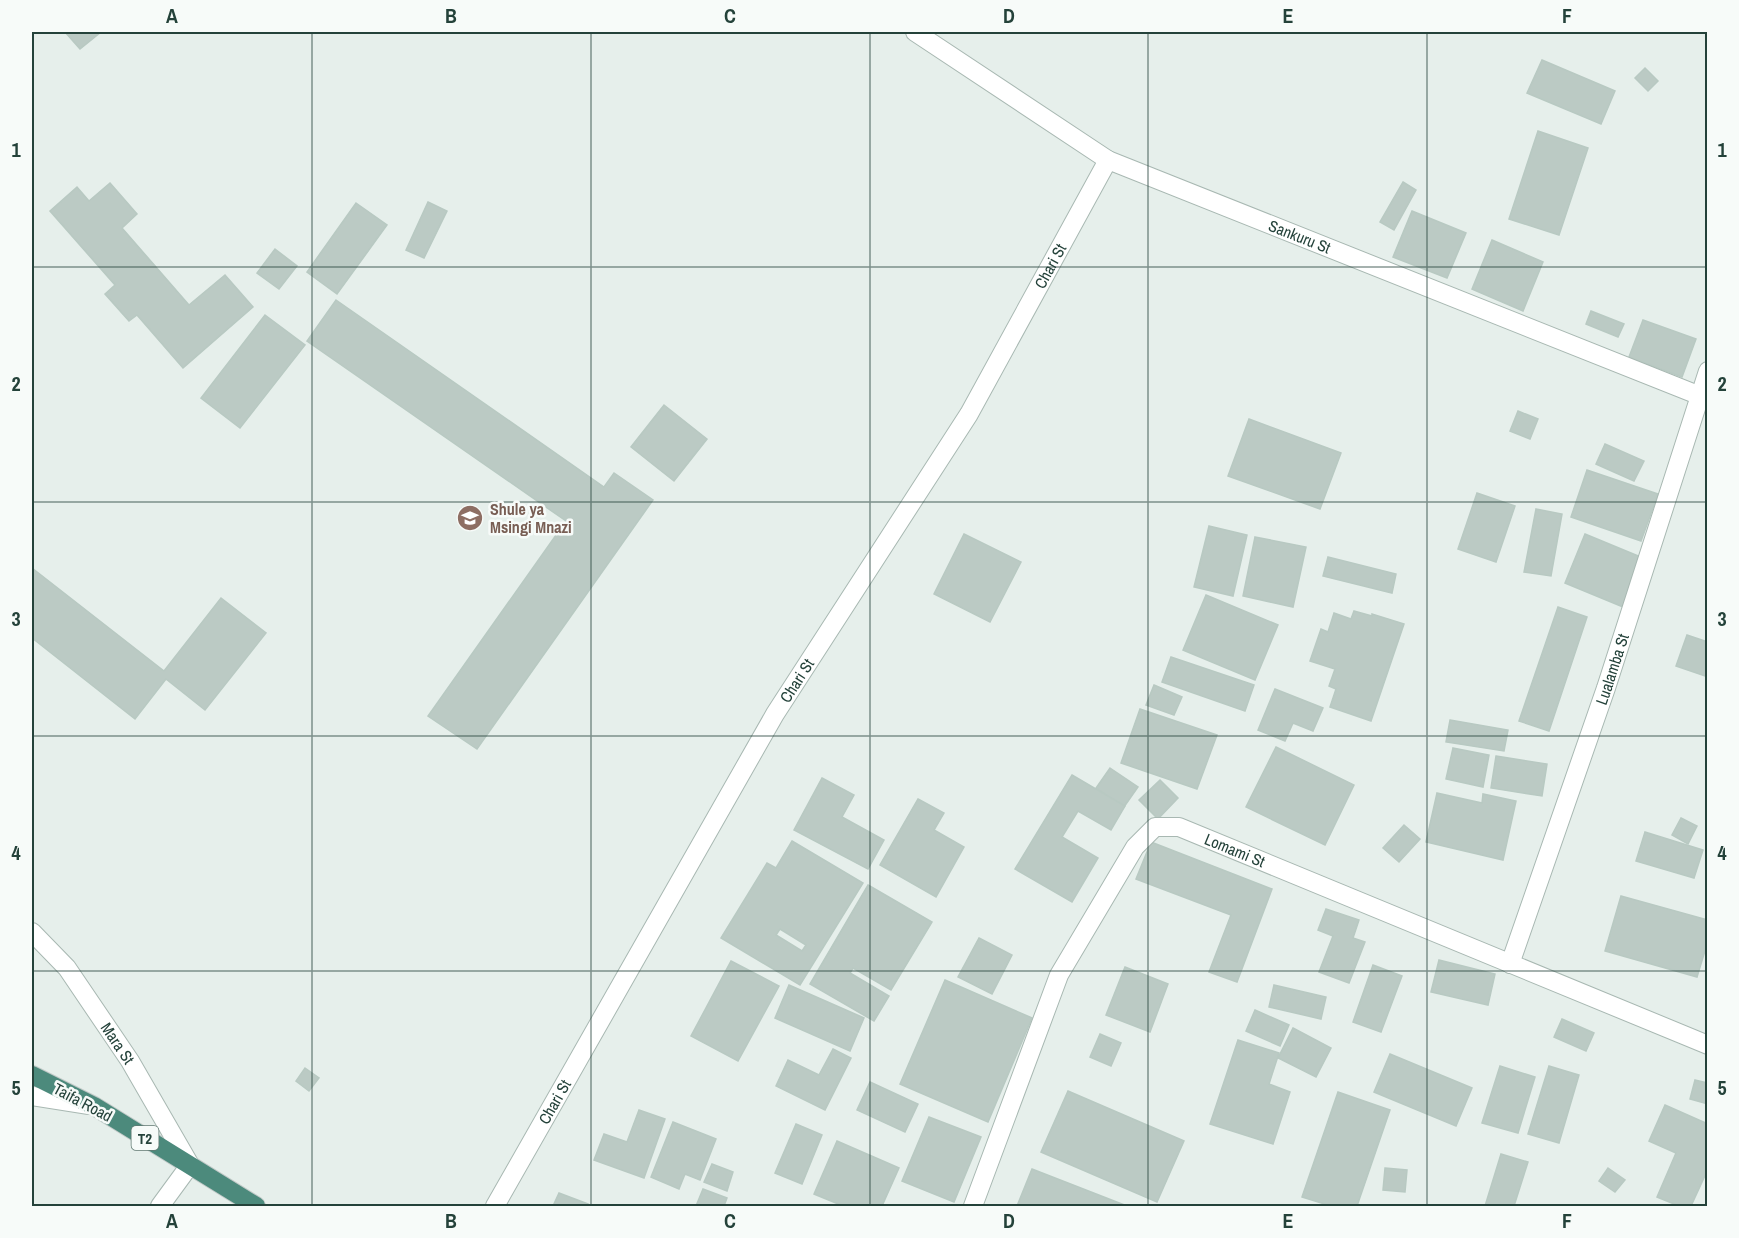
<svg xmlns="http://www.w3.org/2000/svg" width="1739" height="1238" viewBox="0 0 1739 1238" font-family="'Archivo Narrow',sans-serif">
<rect width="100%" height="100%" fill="#e6efeb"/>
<g fill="#bbcac4" stroke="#b8c9c2" stroke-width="1.5" fill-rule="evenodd">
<path d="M65 32H101L80 49Z"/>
<path d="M1542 60 1615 91 1601 124 1527 93Z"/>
<path d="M1645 68 1658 81 1648 91 1635 78Z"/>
<path d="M1538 131 1588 148 1559 235 1509 219Z"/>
<path d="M1403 182 1416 190 1394 230 1380 222Z"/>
<path d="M110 183 137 214 122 228 189 305 225 275 253 307 183 368 137 315 129 321 105 294 115 285 50 211 77 187 89 201Z"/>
<path d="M428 202 447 211 424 258 406 250Z"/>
<path d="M356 203 387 225 337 294 307 272Z"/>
<path d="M1412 211 1466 233 1447 278 1393 257Z"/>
<path d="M1492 240 1543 262 1523 311 1472 289Z"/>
<path d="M275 249 297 266 279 289 257 273Z"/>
<path d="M336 300 604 487 614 473 653 500 477 749 428 716 566 521 307 341Z"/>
<path d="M1591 311 1624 324 1618 337 1586 324Z"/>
<path d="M265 315 305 345 240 428 201 398Z"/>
<path d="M1643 320 1696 339 1682 377 1629 357Z"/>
<path d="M664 405 707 439 674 481 631 447Z"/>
<path d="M1518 411 1538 419 1530 439 1510 431Z"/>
<path d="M1249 419 1341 453 1320 509 1228 476Z"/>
<path d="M1605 444 1644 461 1634 481 1596 464Z"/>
<path d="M1587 470 1658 494 1641 541 1571 517Z"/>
<path d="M1477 493 1515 506 1496 562 1458 549Z"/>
<path d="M1536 509 1562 514 1551 576 1524 572Z"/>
<path d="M1209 526 1247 535 1233 596 1194 587Z"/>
<path d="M964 534 1021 562 990 622 934 594Z"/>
<path d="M1585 534 1643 558 1623 607 1565 583Z"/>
<path d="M1255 537 1306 547 1293 607 1243 596Z"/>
<path d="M1328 557 1396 574 1392 593 1323 576Z"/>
<path d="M32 568 164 671 221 598 266 633 205 710 166 679 135 719 32 638Z"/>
<path d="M1206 595 1278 625 1255 680 1183 650Z"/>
<path d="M1558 607 1587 617 1549 731 1519 721Z"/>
<path d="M1354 611 1372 616V614L1404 624 1371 721 1330 707 1336 689 1329 686 1335 669 1310 661 1321 629 1328 632 1334 613 1351 619Z"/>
<path d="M1687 635 1708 642V677L1676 666Z"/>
<path d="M1171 657 1254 685 1245 711 1162 682Z"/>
<path d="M1154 685 1182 697 1174 715 1146 705Z"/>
<path d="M1275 689 1323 708 1313 731 1293 723 1285 741 1258 730Z"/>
<path d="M1140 709 1217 735 1197 789 1121 763Z"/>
<path d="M1450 720 1508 730 1504 751 1446 742Z"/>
<path d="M1276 747 1354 785 1325 845 1246 807Z"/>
<path d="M1453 748 1489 755 1483 787 1446 779Z"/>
<path d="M1496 756 1547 764 1542 796 1491 788Z"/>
<path d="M1110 768 1138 787 1124 807 1096 788Z"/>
<path d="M1072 775 1125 806 1111 830 1078 811 1062 837 1098 858 1072 902 1015 869Z"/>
<path d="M822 778 854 795 842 817 884 840 868 869 794 830Z"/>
<path d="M1160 780 1178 798 1158 819 1139 800Z"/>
<path d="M1437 793 1482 803 1483 794 1516 801 1503 860 1426 842Z"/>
<path d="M918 799 944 813 934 830 964 847 936 897 880 865Z"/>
<path d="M1681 818 1697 826 1688 844 1672 835Z"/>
<path d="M1404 825 1420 839 1399 862 1383 848Z"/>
<path d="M1645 832 1703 850 1694 878 1636 861Z"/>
<path d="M792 841 863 883 800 985 721 938 767 863 776 868ZM780 929 806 945 802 951 776 935Z"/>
<path d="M1151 842 1272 889 1237 982 1209 972 1231 915 1136 879Z"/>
<path d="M868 885 932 922 891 990 853 968 850 973 889 996 874 1021 810 984Z"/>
<path d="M1621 896 1708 920V941L1697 977 1605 951Z"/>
<path d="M1326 909 1359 920 1353 938 1365 942 1349 983 1319 972 1333 936 1318 930Z"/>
<path d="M979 938 1012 955 992 994 958 977Z"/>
<path d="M1439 960 1495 974 1488 1005 1431 992Z"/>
<path d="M731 961 779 986 738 1061 691 1036Z"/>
<path d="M1373 965 1402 976 1381 1032 1353 1022Z"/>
<path d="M1125 967 1168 984 1150 1032 1106 1015Z"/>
<path d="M945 980 1032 1018 988 1122 900 1084Z"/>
<path d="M789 985 864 1018 850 1051 775 1018Z"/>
<path d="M1274 985 1326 997 1321 1019 1269 1007Z"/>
<path d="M1255 1010 1289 1025 1280 1046 1246 1031Z"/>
<path d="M1562 1019 1594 1033 1586 1051 1554 1037Z"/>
<path d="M1293 1028 1331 1048 1316 1077 1278 1058Z"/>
<path d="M1100 1034 1121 1043 1111 1066 1090 1057Z"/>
<path d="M1238 1040 1279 1053 1269 1084 1290 1092 1273 1144 1210 1124Z"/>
<path d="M833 1049 851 1058 825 1110 776 1086 788 1060 819 1075Z"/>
<path d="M1390 1054 1472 1088 1456 1126 1374 1092Z"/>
<path d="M1500 1066 1535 1077 1518 1133 1482 1123Z"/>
<path d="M1549 1066 1579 1075 1559 1143 1528 1134Z"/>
<path d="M305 1068 319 1078 309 1091 296 1081Z"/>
<path d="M1695 1080 1708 1083V1104L1690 1099Z"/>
<path d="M870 1082 918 1104 905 1132 857 1110Z"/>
<path d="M1068 1091 1184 1141 1157 1202 1041 1152Z"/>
<path d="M1338 1092 1390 1110 1357 1206H1331L1302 1197Z"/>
<path d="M1665 1105 1708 1124V1169L1691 1206H1679L1657 1197 1676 1153 1649 1141Z"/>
<path d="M639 1110 665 1119 644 1178 594 1160 604 1134 627 1142Z"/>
<path d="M929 1117 981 1137 954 1202 902 1181Z"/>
<path d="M673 1122 716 1139 700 1180 685 1174 679 1189 651 1177Z"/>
<path d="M796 1124 822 1135 802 1184 775 1173Z"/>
<path d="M837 1141 899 1168 882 1206H843L814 1194Z"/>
<path d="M1501 1154 1528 1162 1514 1206H1485Z"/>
<path d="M712 1164 733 1172 727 1191 704 1182Z"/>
<path d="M1385 1168 1407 1170 1405 1192 1383 1190Z"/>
<path d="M1608 1168 1625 1180 1615 1192 1599 1181Z"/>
<path d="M1032 1169 1127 1206H1017Z"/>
<path d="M703 1189 727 1198 724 1206H696Z"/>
<path d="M559 1193 588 1204 587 1206H553Z"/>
</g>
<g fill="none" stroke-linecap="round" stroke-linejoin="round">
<g stroke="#a8b8b2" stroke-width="20">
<g id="minor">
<path id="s1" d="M915 32 1108 160 1708 399"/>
<path id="s2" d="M32 932 67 968 130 1061 190 1165 160 1206"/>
<path id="s3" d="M1510 964 1606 688 1708 371"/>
<path d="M32 1096 89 1105"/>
<path id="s4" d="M495 1206 775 714 969 414 1108 160"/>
<path id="s5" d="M973 1206 1059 975 1135 847 1155 827H1179L1708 1045"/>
</g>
</g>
<g stroke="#c2cac8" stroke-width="20">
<path id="trunk" d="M32 1075 94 1106 256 1206"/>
</g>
<use href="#minor" stroke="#fff" stroke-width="18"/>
<use href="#trunk" stroke="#4c8a7c" stroke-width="18"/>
</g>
<path fill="none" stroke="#24423a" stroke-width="1.5" stroke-opacity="0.55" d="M312 32V1206M591 32V1206M870 32V1206M1148 32V1206M1427 32V1206M32 267H1708M32 502H1708M32 736H1708M32 971H1708"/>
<defs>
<g id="school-disc" transform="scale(1.35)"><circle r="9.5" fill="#8d6e63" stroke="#f7fbf9"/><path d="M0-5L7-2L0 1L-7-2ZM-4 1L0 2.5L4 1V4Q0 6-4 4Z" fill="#fff"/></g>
</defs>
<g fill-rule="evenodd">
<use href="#school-disc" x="470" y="518"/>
</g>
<g text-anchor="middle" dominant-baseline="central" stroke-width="5" stroke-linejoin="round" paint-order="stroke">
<rect fill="#f7fbf9" stroke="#637a73" stroke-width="1.5" x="131.5" y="1126" width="27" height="24" rx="4.5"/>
<g font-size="15" font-weight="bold" fill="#24423a">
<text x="145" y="1138">T2</text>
</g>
<g font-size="16" fill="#24423a" stroke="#f7fbf9">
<text stroke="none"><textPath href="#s1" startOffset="438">Sankuru St</textPath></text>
<text stroke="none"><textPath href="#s4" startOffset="1092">Chari St</textPath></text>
<text stroke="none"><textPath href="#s3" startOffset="312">Lualamba St</textPath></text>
<text stroke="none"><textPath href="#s4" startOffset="606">Chari St</textPath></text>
<text stroke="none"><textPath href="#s5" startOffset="508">Lomami St</textPath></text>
<text stroke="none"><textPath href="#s2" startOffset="141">Mara St</textPath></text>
<text transform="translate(83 1102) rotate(28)">Taifa Road</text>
<text stroke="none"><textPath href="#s4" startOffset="120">Chari St</textPath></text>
</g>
<g font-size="16" font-weight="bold" fill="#785e54" stroke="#f7fbf9" text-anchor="start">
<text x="490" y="509">Shule ya<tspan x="490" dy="18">Msingi Mnazi</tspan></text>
</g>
</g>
<rect width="1739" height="1238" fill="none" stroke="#f7fbf9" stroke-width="66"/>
<rect x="33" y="33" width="1673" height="1172" fill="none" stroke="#24423a" stroke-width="2"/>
<g font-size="20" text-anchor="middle" font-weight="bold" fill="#24423a">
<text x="172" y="23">A</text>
<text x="451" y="23">B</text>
<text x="730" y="23">C</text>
<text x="1009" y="23">D</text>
<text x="1288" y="23">E</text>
<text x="1567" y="23">F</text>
<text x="16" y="157">1</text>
<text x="1722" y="157">1</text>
<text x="16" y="391">2</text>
<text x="1722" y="391">2</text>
<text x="16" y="626">3</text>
<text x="1722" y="626">3</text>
<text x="16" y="860">4</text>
<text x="1722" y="860">4</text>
<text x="16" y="1095">5</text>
<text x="1722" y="1095">5</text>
<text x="172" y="1228">A</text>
<text x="451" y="1228">B</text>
<text x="730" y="1228">C</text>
<text x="1009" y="1228">D</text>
<text x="1288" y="1228">E</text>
<text x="1567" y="1228">F</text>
</g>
</svg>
